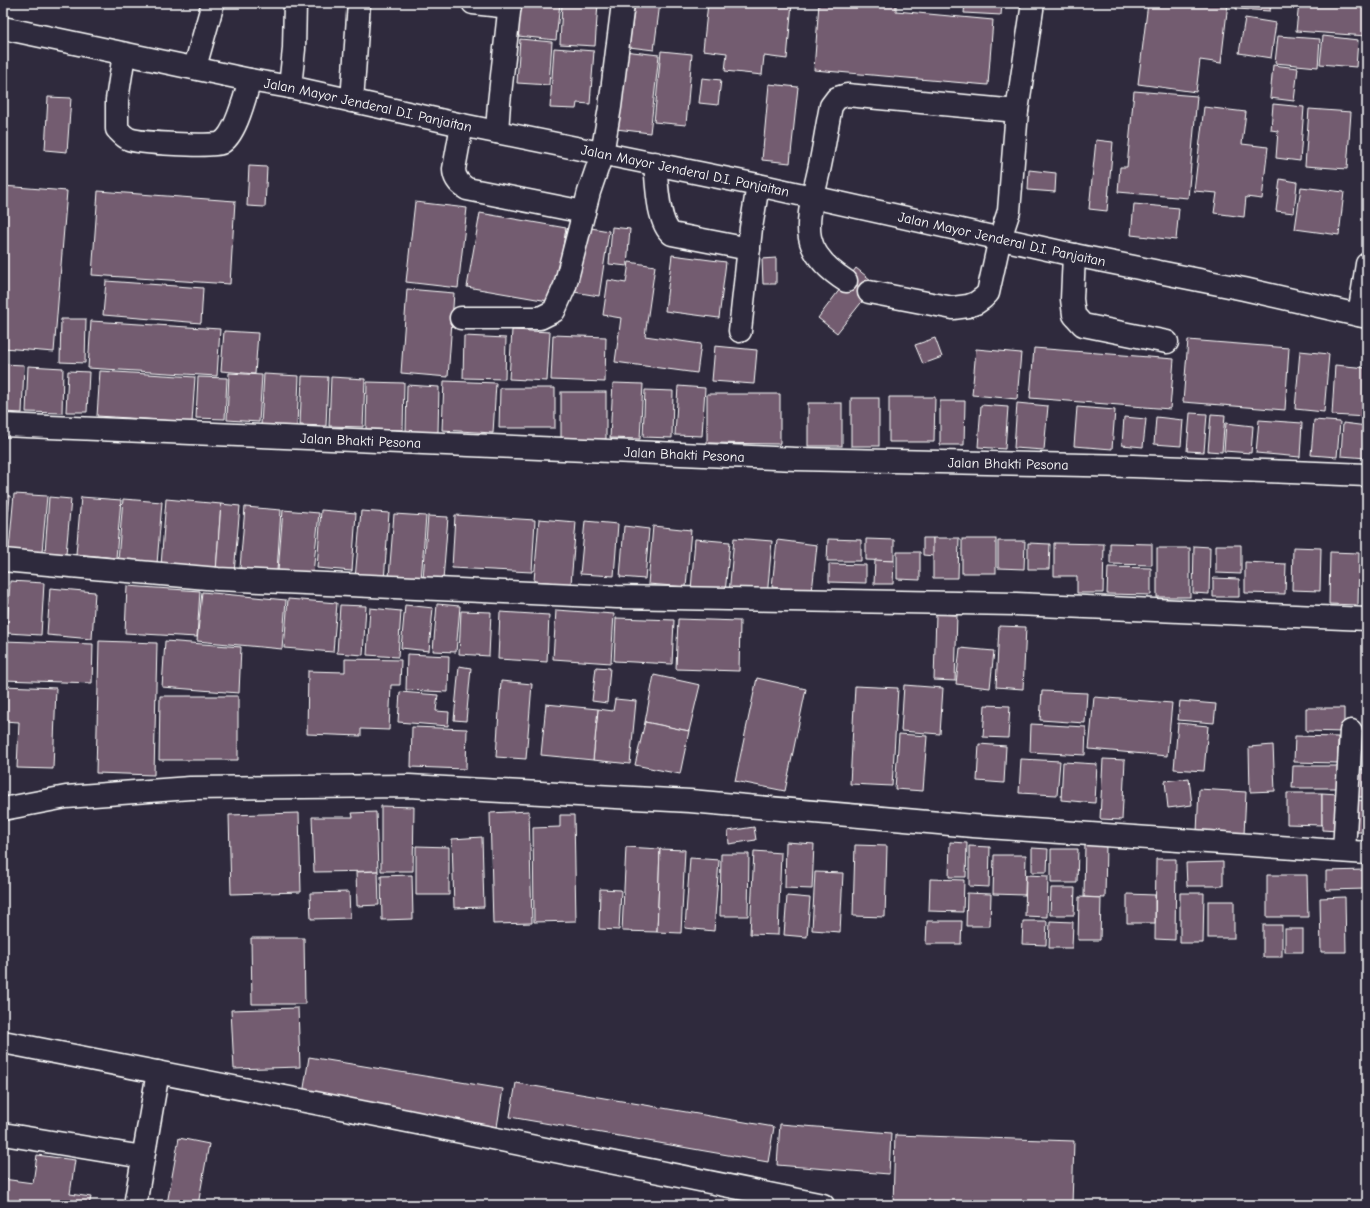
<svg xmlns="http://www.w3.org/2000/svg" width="1370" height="1208" viewBox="0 0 1370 1208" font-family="'Comic Neue',sans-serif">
<rect width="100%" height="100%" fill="#2f2a3d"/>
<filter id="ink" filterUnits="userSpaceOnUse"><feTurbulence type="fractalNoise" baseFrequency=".025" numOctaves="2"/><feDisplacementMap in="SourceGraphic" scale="8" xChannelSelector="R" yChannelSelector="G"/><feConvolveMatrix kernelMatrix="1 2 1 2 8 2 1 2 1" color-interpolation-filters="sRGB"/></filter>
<g filter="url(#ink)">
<g fill="#735c6f" stroke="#fff">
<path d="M521 3H560L556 40 518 36Z"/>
<path d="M562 3H598L595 46 560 44Z"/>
<path d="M635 3H660L654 50 629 47Z"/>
<path d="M708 3H792L787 59 764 56 762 75 725 71 727 53 703 50Z"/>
<path d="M819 3H896V11L993 20 988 85 814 70Z"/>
<path d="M965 3H1002L1001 15 964 13Z"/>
<path d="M1148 3H1228L1221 63 1200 60 1196 92 1138 84Z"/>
<path d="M1236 3H1271L1270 11 1236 9Z"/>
<path d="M1299 3H1367V36L1296 31Z"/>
<path d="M1245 18 1276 23 1271 58 1239 53Z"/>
<path d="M1278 36 1320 39 1318 67 1275 63Z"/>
<path d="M1323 36 1358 40 1356 67 1320 64Z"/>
<path d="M520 39 552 42 549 85 517 83Z"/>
<path d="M554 48 594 51 590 104 577 103 576 109 550 108Z"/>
<path d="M624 51 659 55 650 133 616 129Z"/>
<path d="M661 51 692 54 686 125 654 122Z"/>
<path d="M1273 65 1298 68 1294 101 1270 98Z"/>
<path d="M702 78 721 80 718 105 699 103Z"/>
<path d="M769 84 798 87 790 163 762 160Z"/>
<path d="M1134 91 1197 96 1188 198 1118 192 1120 167H1127Z"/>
<path d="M48 97 71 98 67 152 45 150Z"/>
<path d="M1273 104 1304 107 1300 161 1276 158 1278 131 1271 130Z"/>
<path d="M1204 107 1246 112 1242 144 1268 147 1262 199 1246 197 1244 217 1214 213 1217 193 1194 191Z"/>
<path d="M1309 109 1351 112 1347 169 1305 166Z"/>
<path d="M1096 140 1113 142 1107 211 1089 209Z"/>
<path d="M249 166 267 167 265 207 247 206Z"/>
<path d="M1029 170 1056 173 1055 192 1028 190Z"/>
<path d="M1280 179 1297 182 1294 213 1276 211Z"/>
<path d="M3 186 67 191 54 352 3 348Z"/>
<path d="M1301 187 1344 192 1339 235 1295 229Z"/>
<path d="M98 191 235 201 230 284 92 275Z"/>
<path d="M415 202 467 208 458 288 406 282Z"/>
<path d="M1134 204 1179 208 1176 240 1131 235Z"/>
<path d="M480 213 566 228 554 302 467 287Z"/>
<path d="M585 227 609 231 599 296 574 292Z"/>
<path d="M612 227 630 229 627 266 609 264Z"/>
<path d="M672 255 726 262 719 318 665 311Z"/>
<path d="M776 258V284H763L762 259Z"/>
<path d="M629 262 655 266 645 336 701 344 697 373 615 362 621 318 603 315 608 280 626 283Z"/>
<path d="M856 268 876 284 837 333 818 318Z"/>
<path d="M106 281 203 288 201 323 103 315Z"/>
<path d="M407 289 454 293 448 377 401 373Z"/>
<path d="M61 319H86L85 363 60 362Z"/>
<path d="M91 321 220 329 217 376 88 368Z"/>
<path d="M512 330 550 332 547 381 509 379Z"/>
<path d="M224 331 258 333 255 374 221 371Z"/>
<path d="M553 335 606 337 605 382 551 380Z"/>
<path d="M464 336 506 338 505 379 463 378Z"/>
<path d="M935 338 942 357 923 364 915 345Z"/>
<path d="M1188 340 1289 348 1285 410 1183 402Z"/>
<path d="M715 346 757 350 754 384 712 381Z"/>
<path d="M1034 348 1174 359 1170 409 1030 398Z"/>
<path d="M976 349 1021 353 1017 399 972 395Z"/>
<path d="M1300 351 1329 354 1324 412 1295 409Z"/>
<path d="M3 364 24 365 22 413 3 412Z"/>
<path d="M1335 365 1367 368V417L1332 415Z"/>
<path d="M28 366 63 368 62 413 26 412Z"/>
<path d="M68 371 89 372 87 412H66Z"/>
<path d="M100 371 195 377 192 422 97 416Z"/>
<path d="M229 373 262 375 259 422 227 420Z"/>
<path d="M264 374 299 376 297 426 261 425Z"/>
<path d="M302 376 328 377 326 426 300 425Z"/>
<path d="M198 377 227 378 225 419 196 418Z"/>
<path d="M331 377 365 379 363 427 329 426Z"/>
<path d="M444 381 496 383 493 433 442 430Z"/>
<path d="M367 382 404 383 403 430 366 429Z"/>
<path d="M613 383 643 384 640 439 610 438Z"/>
<path d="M407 385 439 387 438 432 406 431Z"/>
<path d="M678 386 705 388 702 436 675 435Z"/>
<path d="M500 388H555V428H499Z"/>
<path d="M645 390 673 391 672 438 643 437Z"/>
<rect x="561" y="392" width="45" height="47"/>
<path d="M707 394H780V444L707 443Z"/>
<path d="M889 397H935L934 442H889Z"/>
<rect x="851" y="398" width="28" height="48"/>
<path d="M940 401H965L964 445H940Z"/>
<rect x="808" y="403" width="34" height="43"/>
<path d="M1017 403 1048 406 1044 450 1014 448Z"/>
<path d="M981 405 1008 407 1005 449 978 447Z"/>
<path d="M1077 407 1115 410 1112 449 1074 446Z"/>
<path d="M1190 413 1207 414 1204 452 1187 451Z"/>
<path d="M1211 414 1225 415 1222 452 1208 451Z"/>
<path d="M1124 417 1146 419 1143 447 1122 445Z"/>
<path d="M1156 417 1183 420 1181 446 1154 444Z"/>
<path d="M1259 420 1302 423 1300 457 1256 453Z"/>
<path d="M1314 420 1340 422 1337 457 1311 455Z"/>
<path d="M1226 423 1253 426 1251 453 1224 451Z"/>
<path d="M1343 423 1367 426V458L1341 456Z"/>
<path d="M14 494 47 496 42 552 9 550Z"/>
<path d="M3 495 10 496 5 549 3 548Z"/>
<path d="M49 497 71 499 66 554 45 552Z"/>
<path d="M81 497 121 500 116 558 76 554Z"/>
<path d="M123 499 162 502 157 564 118 560Z"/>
<path d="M166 499 221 504 216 571 161 566Z"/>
<path d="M221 504 240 506 234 573 216 571Z"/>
<path d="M245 507 281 510 277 571 240 568Z"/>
<path d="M283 510 319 513 313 574 278 571Z"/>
<path d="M321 510 356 513 352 571 317 568Z"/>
<path d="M361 511 389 513 384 581 355 579Z"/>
<path d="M394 514 426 516 421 580 389 577Z"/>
<path d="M455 515 535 520 532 572 452 568Z"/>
<path d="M428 516 448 517 443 580 423 579Z"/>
<path d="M539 519 576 522 571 584 534 581Z"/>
<path d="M585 521 618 524 614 576 580 574Z"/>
<path d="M624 526 649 529 645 579 620 577Z"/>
<path d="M653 526 691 530 686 587 648 584Z"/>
<path d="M734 538 772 541 767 597 729 594Z"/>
<path d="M923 538H933L934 556 923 555Z"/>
<path d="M933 538H959L958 578H933Z"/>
<path d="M695 539 730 542 725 593 691 590Z"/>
<path d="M828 539 861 540V561H827Z"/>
<path d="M866 539 894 540V561L866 560Z"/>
<rect x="962" y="539" width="34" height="34"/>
<path d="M777 540 817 545 812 592 772 587Z"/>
<path d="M998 541H1025L1024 569 998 568Z"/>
<path d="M1028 543 1050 544 1049 569H1028Z"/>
<path d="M1054 543 1104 544 1103 593H1077V576H1054Z"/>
<path d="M1110 543 1152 544V565L1110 564Z"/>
<path d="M1216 545H1241V574L1216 573Z"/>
<path d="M1194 546 1210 547 1209 594 1193 593Z"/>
<path d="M1293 547 1321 548 1320 591 1292 590Z"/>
<rect x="1157" y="548" width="33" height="49"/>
<path d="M897 552H920V580L897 579Z"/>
<path d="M1330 552 1359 553 1358 605 1329 604Z"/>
<rect x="1365" y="555" width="2" height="27"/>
<path d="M875 560 894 561 893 584H874Z"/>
<path d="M1245 562 1286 564 1285 594 1245 593Z"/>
<path d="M829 564 866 565V583L829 582Z"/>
<path d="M1108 567 1151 568V595L1107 594Z"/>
<path d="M1213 578 1239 579V597H1213Z"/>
<path d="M10 581 44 583 41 635 7 633Z"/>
<path d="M127 586 200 591 197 637 125 633Z"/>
<path d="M50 588 95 592 92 639 47 635Z"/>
<path d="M202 592 286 600 282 649 197 641Z"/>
<path d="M288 599 337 603 333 652 284 648Z"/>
<path d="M437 604 460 606 456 652 433 651Z"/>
<path d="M340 605 366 606 363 655 337 653Z"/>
<path d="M405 605 433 608 429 651 401 648Z"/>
<path d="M370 608 401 611 398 657 367 655Z"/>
<path d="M556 610 614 614 611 663 553 659Z"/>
<path d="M461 611 491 612 489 656 459 654Z"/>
<path d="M500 612 549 615 547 662 498 659Z"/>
<path d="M936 614 957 615 955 681 934 680Z"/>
<path d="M616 618 674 620 672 664 614 661Z"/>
<path d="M678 619 740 621 739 671 676 669Z"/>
<path d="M999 626 1026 627 1023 689 996 687Z"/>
<path d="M3 641 93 644 92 683 3 680Z"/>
<path d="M99 641 157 643 154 775 96 773Z"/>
<path d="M165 641 241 647 239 693 162 687Z"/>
<path d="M960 648 994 651 990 688 956 684Z"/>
<path d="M407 654 449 656 448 692 406 690Z"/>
<path d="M345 659 401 660 400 685H391L389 730 361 729V736L307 734 308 671 345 672Z"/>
<path d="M459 666 471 668 466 721 454 720Z"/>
<path d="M596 667 610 668 607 703 592 701Z"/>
<path d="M654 675 700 685 689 731 645 722Z"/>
<path d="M757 678 806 689 785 791 735 781Z"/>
<path d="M501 681 532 684 526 759 496 757Z"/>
<path d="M904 685 943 688 940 734 901 731Z"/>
<path d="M3 686 56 688 53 769 17 768 19 722 3 721Z"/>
<path d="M855 686 898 688 892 786 850 784Z"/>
<path d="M1042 691 1087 693 1085 723 1040 720Z"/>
<path d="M400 692 438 695 436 711 449 712 448 726 398 722Z"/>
<path d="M160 696H238V760H159Z"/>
<path d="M1094 697 1172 703 1167 756 1089 749Z"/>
<path d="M615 699 636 701 630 764 593 760 598 709 613 711Z"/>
<path d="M1180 701 1216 704 1214 723 1178 720Z"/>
<path d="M546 704 598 709 593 760 541 755Z"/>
<path d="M985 705 1010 706 1008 738 983 737Z"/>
<path d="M1306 708H1344V732L1306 731Z"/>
<path d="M645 722 689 731 680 774 635 765Z"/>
<path d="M1178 723 1208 726 1204 771 1174 769Z"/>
<path d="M1031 724 1086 727 1085 755 1030 752Z"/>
<path d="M412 727 467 729 466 769 411 767Z"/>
<path d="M899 734 927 736 923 791 895 789Z"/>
<path d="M1295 736 1338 737V763L1294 762Z"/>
<path d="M979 744 1006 746 1004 783 977 781Z"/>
<path d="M1273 745 1275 791 1250 792 1249 747Z"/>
<rect x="1366" y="745" width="1" height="21"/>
<path d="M1021 759 1060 761 1057 795 1019 793Z"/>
<path d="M1103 759 1125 760 1122 820 1100 819Z"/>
<path d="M1063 762 1097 764 1095 803 1061 800Z"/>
<path d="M1293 766H1339V788H1292Z"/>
<path d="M1357 769H1367V797H1356Z"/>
<path d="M1189 778 1192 805 1168 808 1165 781Z"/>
<path d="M1199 789 1246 792 1244 835 1197 832Z"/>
<path d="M1287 793H1322V825L1287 824Z"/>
<path d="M1322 793 1338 794V831L1322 830Z"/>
<path d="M1357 800 1367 801V832H1356Z"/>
<path d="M381 806 414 807 413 871H381Z"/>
<path d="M529 811 532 923 493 924 490 813Z"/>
<path d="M376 812 378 871 314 872 312 817H353L352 813Z"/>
<path d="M299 813 301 892 231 894 229 815Z"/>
<path d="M560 815H574L576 921 534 922 533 828 560 827Z"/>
<path d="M754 827 756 840 729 844 728 831Z"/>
<path d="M482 837 484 907 454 908 452 839Z"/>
<path d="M786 842 814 844 812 889 785 888Z"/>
<path d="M950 842 967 843 966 877H949Z"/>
<path d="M1085 844H1106L1105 898 1084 897Z"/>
<path d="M855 845 887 846 885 917 853 916Z"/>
<path d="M416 846 449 847V895H416Z"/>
<path d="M969 846 990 847 989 887 969 886Z"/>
<path d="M626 847 660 849 657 932 622 931Z"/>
<path d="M1032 848 1048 849 1047 872H1032Z"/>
<path d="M660 849 685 850 681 933 657 932Z"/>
<path d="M1051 849H1078L1077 883H1051Z"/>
<path d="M754 851 781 853 778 935 750 934Z"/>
<path d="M721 854H749L748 916H720Z"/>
<path d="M994 855H1026L1025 895 993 894Z"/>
<path d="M690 858 719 860 714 931 685 928Z"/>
<path d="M1156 859H1176L1175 940 1155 939Z"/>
<path d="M1223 862V886H1187L1186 863Z"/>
<path d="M1366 870V889L1326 890V871Z"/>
<path d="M378 871 379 905 357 906 356 872Z"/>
<path d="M815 872 843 873 840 932 812 930Z"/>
<path d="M412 875 413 919 382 920 381 876Z"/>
<path d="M1026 875 1048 876 1047 917 1025 916Z"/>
<path d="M1267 875H1307L1308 917H1267Z"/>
<path d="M930 879 964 880 963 912 929 911Z"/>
<path d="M1051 888H1075L1074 915H1050Z"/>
<path d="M600 889 621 890 619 930 599 929Z"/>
<path d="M349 892 350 918 311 919 310 893Z"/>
<path d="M967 893 991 894 990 926H966Z"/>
<path d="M1180 893H1204L1203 943H1180Z"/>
<path d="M1127 894 1155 895V923H1127Z"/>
<path d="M787 896 810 898 807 937 784 935Z"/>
<path d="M1079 897 1101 898 1100 940H1078Z"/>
<path d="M1345 897 1346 952H1321L1320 898Z"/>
<rect x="1208" y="901" width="26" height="37"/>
<path d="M927 921H962L961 944H926Z"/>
<path d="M1023 921H1047L1046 945 1022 944Z"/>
<path d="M1050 921 1073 922 1072 948H1049Z"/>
<rect x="1263" y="925" width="19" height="32"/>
<rect x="1285" y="929" width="18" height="23"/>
<path d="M251 938H304L305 1004H252Z"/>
<path d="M298 1008 300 1067 234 1069 231 1010Z"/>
<path d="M309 1057 503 1089 497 1127 303 1094Z"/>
<path d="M516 1083 774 1127 768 1162 510 1117Z"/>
<path d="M780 1124 891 1133 889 1174 777 1165Z"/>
<path d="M895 1135 1074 1141 1072 1205H893Z"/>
<path d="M179 1138 209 1144 198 1205 167 1204Z"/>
<path d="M37 1155 75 1160 70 1194 91 1197 89 1205H3V1179L33 1183Z"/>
</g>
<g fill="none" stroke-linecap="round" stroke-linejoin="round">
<g stroke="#fff" stroke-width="25">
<g id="minor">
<path d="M473 3 510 7"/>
<path d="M124 54 117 100V129C120 132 124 137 129 139 138 143 212 147 221 143 236 135 245 96 250 80"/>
<path d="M195 67 213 3"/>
<path d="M290 87 294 49 295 3"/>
<path d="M352 101 359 3"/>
<path d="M462 125 454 169C454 178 459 184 467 189L584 212"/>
<path d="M497 132 499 103 510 3"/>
<path d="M655 163C657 182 657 222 672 234L749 249"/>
<path d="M1074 255 1072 299 1074 315 1083 325 1167 342"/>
<path d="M846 281C799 251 806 226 817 179 823 155 826 130 831 106L837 98 847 95 1017 111 1033 3"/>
<path d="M869 292 953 308 968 306 976 303 983 298 988 293 1000 238 1009 211 1017 111"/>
<path d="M1359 315 1367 264"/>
<path d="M461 318H540L554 311 565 286 589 192 602 154 610 107 623 3"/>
<path d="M740 331 751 228 758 185"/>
<path id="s1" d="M3 425 796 459 1133 466 1367 475"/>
<path d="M3 560 218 579 617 597 1016 604 1367 619"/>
<path d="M3 809 66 797 190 788 409 786 690 801 973 826 1367 853"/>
<path d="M1344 851 1351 731"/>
<path d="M3 1042 392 1118 823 1205"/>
<path d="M3 1134 143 1157"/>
<path d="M135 1205 158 1072"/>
</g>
</g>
<g stroke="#fff" stroke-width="25">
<g id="highway">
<path id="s2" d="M3 28 250 80 290 87 462 125 758 185 1074 255 1244 289 1367 317"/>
</g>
</g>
<use href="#minor" stroke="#2f2a3d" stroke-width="22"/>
<use href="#highway" stroke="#2f2a3d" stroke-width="22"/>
</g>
</g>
<g text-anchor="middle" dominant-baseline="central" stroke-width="3" stroke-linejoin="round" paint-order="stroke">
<g font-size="14" fill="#fff" stroke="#2f2a3d">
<text stroke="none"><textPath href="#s2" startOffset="373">Jalan Mayor Jenderal D.I. Panjaitan</textPath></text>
<text stroke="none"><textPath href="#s2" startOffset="697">Jalan Mayor Jenderal D.I. Panjaitan</textPath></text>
<text stroke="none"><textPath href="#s2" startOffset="1021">Jalan Mayor Jenderal D.I. Panjaitan</textPath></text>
<text stroke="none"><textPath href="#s1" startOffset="358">Jalan Bhakti Pesona</textPath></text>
<text stroke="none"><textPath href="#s1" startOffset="682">Jalan Bhakti Pesona</textPath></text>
<text stroke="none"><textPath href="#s1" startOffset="1006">Jalan Bhakti Pesona</textPath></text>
</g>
</g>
<rect width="1370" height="1208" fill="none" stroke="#2f2a3d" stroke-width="16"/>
<rect x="8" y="8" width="1354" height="1192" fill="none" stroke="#fff" stroke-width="1.5" filter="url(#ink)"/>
</svg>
